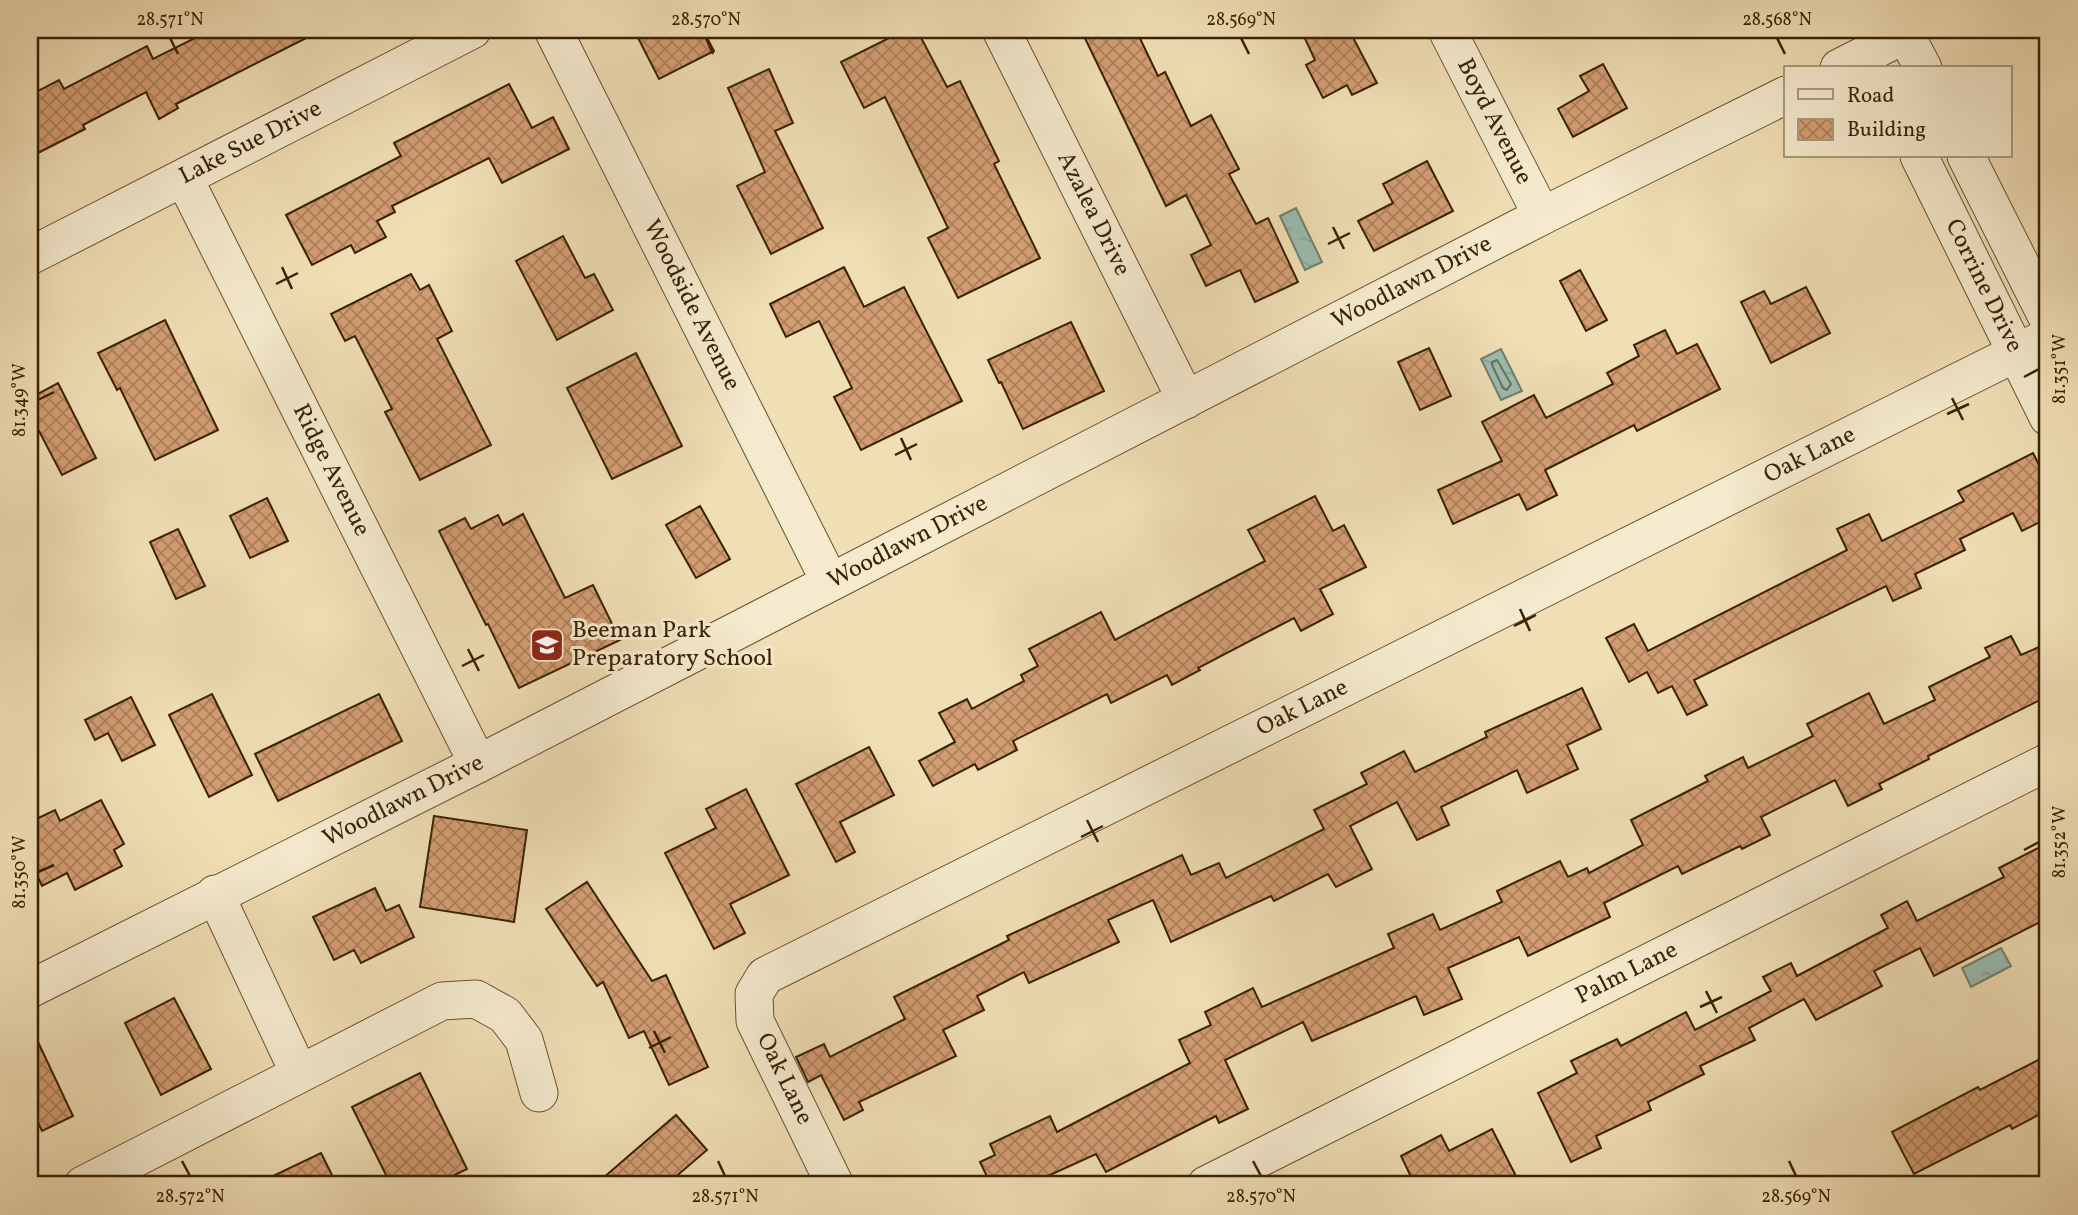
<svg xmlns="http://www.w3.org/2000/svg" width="2078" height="1215" viewBox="0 0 2078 1215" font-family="Vollkorn,serif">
<defs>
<pattern id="water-ripples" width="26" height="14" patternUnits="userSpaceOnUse" patternTransform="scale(1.75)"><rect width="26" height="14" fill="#9abcb1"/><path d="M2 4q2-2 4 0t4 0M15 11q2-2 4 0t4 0" fill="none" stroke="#85a197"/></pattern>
<pattern id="building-cross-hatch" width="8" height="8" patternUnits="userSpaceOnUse" patternTransform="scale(1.75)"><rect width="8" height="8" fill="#d39d72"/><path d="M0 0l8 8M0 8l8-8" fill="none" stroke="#ac805b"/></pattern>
</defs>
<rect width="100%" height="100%" fill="#f0deb4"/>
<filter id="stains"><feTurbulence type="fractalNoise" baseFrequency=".00286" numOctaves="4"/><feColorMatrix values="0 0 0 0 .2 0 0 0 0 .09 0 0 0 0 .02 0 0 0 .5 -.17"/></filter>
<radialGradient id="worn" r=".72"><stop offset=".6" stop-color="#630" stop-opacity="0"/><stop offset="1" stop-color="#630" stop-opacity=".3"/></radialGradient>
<g fill="url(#water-ripples)" stroke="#737e6c" stroke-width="2">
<path d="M1296 208 1322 262 1305 270 1280 216Z"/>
<path d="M1501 349 1522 391 1501 400 1481 359Z"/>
<path d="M2001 948 2011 966 1971 987 1962 968Z"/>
</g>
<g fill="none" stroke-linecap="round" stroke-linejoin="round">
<path stroke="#6a6f5a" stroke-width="2" d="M1497 360 1511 384 1507 390 1503 388 1492 365V362Z"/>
</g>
<g fill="url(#building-cross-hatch)" stroke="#392204" stroke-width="2">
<path d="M211 30H322L176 104 178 108 159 119 146 92 83 125 85 129 30 157V95L59 80 64 89 147 46 153 59Z"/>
<path d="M634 30H703L714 51 659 79Z"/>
<path d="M905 30H917L947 87 960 81 999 161 994 164 1040 258 958 298 928 238 948 228 885 97 864 108 841 62Z"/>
<path d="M1081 30H1136L1158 76 1165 72 1191 126 1211 115 1239 169 1229 174 1256 224 1268 218 1298 282 1255 302 1240 270 1206 286 1191 255 1211 245 1186 195 1166 206Z"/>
<path d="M1301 30H1349L1377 83 1352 95 1347 85 1323 98 1306 65 1315 60Z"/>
<path d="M1603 64 1627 108 1573 137 1558 109 1589 91 1580 76Z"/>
<path d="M769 69 793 123 775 131 823 228 771 254 737 186 765 172 728 88Z"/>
<path d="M509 84 532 128 553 117 569 149 502 183 489 158 392 206 395 212 377 221 386 237 355 253 351 245 312 265 286 215 401 156 394 143Z"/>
<path d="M1427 161 1453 211 1374 251 1358 221 1393 203 1383 184Z"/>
<path d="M563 236 585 278 594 274 613 310 557 340 516 261Z"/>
<path d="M844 267 864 307 904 287 962 401 861 450 834 397 852 388 819 321 786 337 770 304Z"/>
<path d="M1580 270 1607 320 1586 331 1560 281Z"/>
<path d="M411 274 420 290 429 285 452 331 437 339 491 445 420 480 385 412 392 409 355 336 345 341 331 314Z"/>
<path d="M1806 287 1830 333 1771 363 1741 302 1764 291 1771 304Z"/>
<path d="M165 320 218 430 155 460 120 388 117 390 98 353Z"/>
<path d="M1071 322 1104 391 1023 429 1001 382 999 383 988 360Z"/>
<path d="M1665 330 1677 354 1697 344 1720 389 1637 431 1634 425 1545 470 1557 495 1527 510 1519 494 1453 524 1438 490 1502 461 1482 422 1534 395 1546 418 1613 384 1607 373 1639 356 1634 345Z"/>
<path d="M1429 348 1451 396 1420 410 1398 362Z"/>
<path d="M636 353 682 446 612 479 567 388Z"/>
<path d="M58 383 96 458 62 475 39 431 30 435V398Z"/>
<path d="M2033 453 2048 483V518L2022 531 2013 513 1960 539 1965 550 1915 574 1921 588 1893 601 1886 586 1694 680 1707 705 1687 715 1672 686 1658 693 1647 672 1629 682 1606 638 1634 624 1648 651 1847 550 1837 529 1869 514 1882 541 1964 501 1958 491Z"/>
<path d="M1315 496 1333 531 1344 525 1366 567 1320 589 1333 614 1301 631 1294 618 1198 668 1200 670 1172 685 1167 675 1111 703 1107 694 1013 741 1017 750 978 770 975 764 933 786 919 761 955 742 939 713 967 699 972 709 1024 681 1021 675 1038 666 1029 649 1101 612 1115 640 1265 561 1248 530Z"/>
<path d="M267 498 288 541 250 558 230 516Z"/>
<path d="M700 506 730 559 696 578 666 525Z"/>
<path d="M523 514 565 598 593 585 620 640 519 688 488 624 486 625 439 531 465 518 471 529 498 515 503 525Z"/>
<path d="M178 529 205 586 176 599 150 542Z"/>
<path d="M2011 636 2021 655 2048 643V696L1928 756 1929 759 1879 784 1882 789 1848 806 1835 780 1761 817 1770 835 1742 849 1740 846 1682 874 1678 866 1604 903 1610 917 1528 956 1519 937 1448 968 1462 999 1424 1015 1416 996 1312 1041 1303 1022 1225 1060 1248 1109 1219 1123 1216 1116 1106 1172 1096 1154 1028 1185H991L980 1162 995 1155 990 1144 1050 1116 1057 1132 1190 1063 1179 1040 1211 1025 1205 1012 1253 988 1262 1007 1394 948 1388 934 1433 914 1440 930 1502 902 1497 891 1560 861 1568 877 1587 868 1589 873 1643 845 1631 820 1708 781 1705 776 1743 757 1748 768 1813 736 1807 724 1869 693 1884 724 1935 700 1929 687 1990 657 1985 648Z"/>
<path d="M1582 688 1601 729 1567 745 1578 769 1527 793 1517 770 1441 807 1449 825 1417 840 1397 802 1350 826 1372 869 1336 887 1328 874 1274 901 1271 896 1171 942 1153 900 1108 920 1119 942 1029 983 1024 972 977 996 984 1010 943 1030 956 1056 859 1102 863 1110 844 1120 821 1075 808 1082 796 1057 824 1044 830 1057 905 1019 894 997 1009 940 1007 936 1182 855 1191 875 1219 863 1226 878 1324 829 1314 810 1367 784 1361 773 1404 751 1415 772 1487 737 1485 732Z"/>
<path d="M212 694 252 775 209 797 169 715Z"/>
<path d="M379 694 402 741 278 801 255 754Z"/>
<path d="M131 697 155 745 122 761 108 733 95 740 85 720Z"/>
<path d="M869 747 894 795 840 822 855 852 836 862 796 784Z"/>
<path d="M746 789 789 875 730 904 745 933 714 949 665 853 716 828 706 809Z"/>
<path d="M101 800 124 844 114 850 122 866 75 890 67 873 42 886 30 861V822L55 810 60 821Z"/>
<path d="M434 816 527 830 514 922 420 907Z"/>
<path d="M2048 843V918L1934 976 1920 948 1874 971 1882 986 1816 1020 1804 999 1749 1028 1755 1040 1700 1066 1704 1074 1648 1102 1651 1110 1596 1136 1601 1148 1571 1162 1538 1093 1577 1073 1571 1061 1617 1039 1621 1046 1686 1012 1695 1030 1771 991 1763 977 1791 963 1797 976 1888 928 1881 915 1907 901 1917 921 2004 877 1999 868Z"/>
<path d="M587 882 652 981 666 975 708 1067 669 1085 644 1031 629 1038 603 982 597 986 546 909Z"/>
<path d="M375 888 386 911 399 905 414 937 361 963 354 950 334 960 313 917Z"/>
<path d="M174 998 211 1069 161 1095 125 1023Z"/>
<path d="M30 1025 73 1116 42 1131 30 1106Z"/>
<path d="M2048 1055V1110L2012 1129 2010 1125 1914 1174 1892 1132 1978 1087 1980 1090Z"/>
<path d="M420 1073 467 1169 434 1185H391L352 1107Z"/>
<path d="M676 1115 707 1150 666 1185H595Z"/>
<path d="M1492 1129 1517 1178 1503 1185H1442L1438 1177 1420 1185H1415L1401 1156 1441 1135 1449 1151Z"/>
<path d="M321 1153 337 1185H254Z"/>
</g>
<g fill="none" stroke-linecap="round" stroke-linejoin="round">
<g stroke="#675130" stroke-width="39">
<g id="minor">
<path id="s1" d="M553 30 830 582"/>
<path id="s2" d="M1001 30 1186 400"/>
<path id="s3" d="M1447 30 1542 216"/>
<path d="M1903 30 1923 68"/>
<path d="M1839 68 1906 34"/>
<path id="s4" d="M1919 156 2048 417"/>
<path d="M1966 156 2048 319"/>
<path id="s5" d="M184 178 478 764"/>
<path id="s6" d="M30 256 472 30"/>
<path d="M215 894 299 1073"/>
<path id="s7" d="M30 989 478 764 1542 216 1786 95"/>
<path d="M83 1185 442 1001 476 999 505 1015 524 1040 539 1093"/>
<path id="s8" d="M835 1185 755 1021 754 994 765 976 2048 337"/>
<path id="s9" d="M1206 1185 2048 762"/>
</g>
</g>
<use href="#minor" stroke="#f5eace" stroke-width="37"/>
</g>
<path fill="none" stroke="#392204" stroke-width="2.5" d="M170 38 178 54M706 38 713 54M1241 38 1249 54M1777 38 1785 54M1333 227 1344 249M1328 244 1350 233M282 267 292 289M276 284 298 273M2024 377 2039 369M1952 398 1963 420M38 400 54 392M1947 414 1969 404M901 438 911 460M895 455 917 444M1520 609 1530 631M1514 626 1536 615M468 649 479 671M462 666 484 655M1087 820 1098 842M1081 837 1103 826M2024 850 2039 842M38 872 54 865M1706 991 1717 1013M1700 1007 1722 997M654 1031 665 1053M649 1048 671 1037M182 1161 190 1176M718 1161 725 1176M1253 1161 1261 1176M1789 1161 1796 1176"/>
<defs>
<g id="school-square" transform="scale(1.75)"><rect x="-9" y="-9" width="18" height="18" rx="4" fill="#8f2418" stroke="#f5eace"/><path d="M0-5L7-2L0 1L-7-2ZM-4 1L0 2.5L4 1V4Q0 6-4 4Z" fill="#fff"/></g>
</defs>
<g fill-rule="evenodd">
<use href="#school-square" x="547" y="645"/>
</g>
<g text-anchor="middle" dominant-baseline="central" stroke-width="6" stroke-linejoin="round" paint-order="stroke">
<g font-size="24" fill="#392204" stroke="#f5eace">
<text stroke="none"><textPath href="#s3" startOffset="103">Boyd Avenue</textPath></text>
<text stroke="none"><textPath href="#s6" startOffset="248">Lake Sue Drive</textPath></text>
<text stroke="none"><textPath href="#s2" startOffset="206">Azalea Drive</textPath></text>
<text stroke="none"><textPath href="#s7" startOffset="1552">Woodlawn Drive</textPath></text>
<text stroke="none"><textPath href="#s4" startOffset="145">Corrine Drive</textPath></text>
<text stroke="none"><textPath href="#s1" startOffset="308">Woodside Avenue</textPath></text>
<text stroke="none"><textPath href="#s8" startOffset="1398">Oak Lane</textPath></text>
<text stroke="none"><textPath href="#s5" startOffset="327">Ridge Avenue</textPath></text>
<text stroke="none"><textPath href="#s7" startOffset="985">Woodlawn Drive</textPath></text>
<text stroke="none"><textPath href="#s8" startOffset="831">Oak Lane</textPath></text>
<text stroke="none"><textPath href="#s7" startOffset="418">Woodlawn Drive</textPath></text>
<text stroke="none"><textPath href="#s9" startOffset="471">Palm Lane</textPath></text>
<text transform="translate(784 1079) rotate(64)">Oak Lane</text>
</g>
<g font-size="24" fill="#392204" stroke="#f5eace" text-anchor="start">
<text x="572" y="631">Beeman Park<tspan x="572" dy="28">Preparatory School</tspan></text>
</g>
</g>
<rect width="2078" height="1215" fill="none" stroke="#f0deb4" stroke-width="77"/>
<rect x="1784" y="66" width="228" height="91" fill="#f5eace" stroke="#aa9a7d" stroke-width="2"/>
<rect x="1798" y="89" width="35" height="10" fill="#f5eace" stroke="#aa9a7d" stroke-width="2"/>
<text x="1847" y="102" font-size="21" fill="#392204">Road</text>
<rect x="1798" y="119" width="35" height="21" fill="url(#building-cross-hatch)" stroke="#aa9a7d" stroke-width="2"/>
<text x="1847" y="136" font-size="21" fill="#392204">Building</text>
<rect x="38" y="38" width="2001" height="1138" fill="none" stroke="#392204" stroke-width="2.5"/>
<g font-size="18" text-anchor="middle" fill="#392204">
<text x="170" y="25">28.571°N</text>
<text x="706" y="25">28.570°N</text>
<text x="1241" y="25">28.569°N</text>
<text x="1777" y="25">28.568°N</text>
<text transform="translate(2059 369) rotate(-90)" y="6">81.351°W</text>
<text transform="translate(19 400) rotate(-90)" y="6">81.349°W</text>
<text transform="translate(2059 842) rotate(-90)" y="6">81.352°W</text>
<text transform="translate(19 872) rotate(-90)" y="6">81.350°W</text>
<text x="190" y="1202">28.572°N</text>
<text x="725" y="1202">28.571°N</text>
<text x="1261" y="1202">28.570°N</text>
<text x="1796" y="1202">28.569°N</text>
</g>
<rect width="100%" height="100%" filter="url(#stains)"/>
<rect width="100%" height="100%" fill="url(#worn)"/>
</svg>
